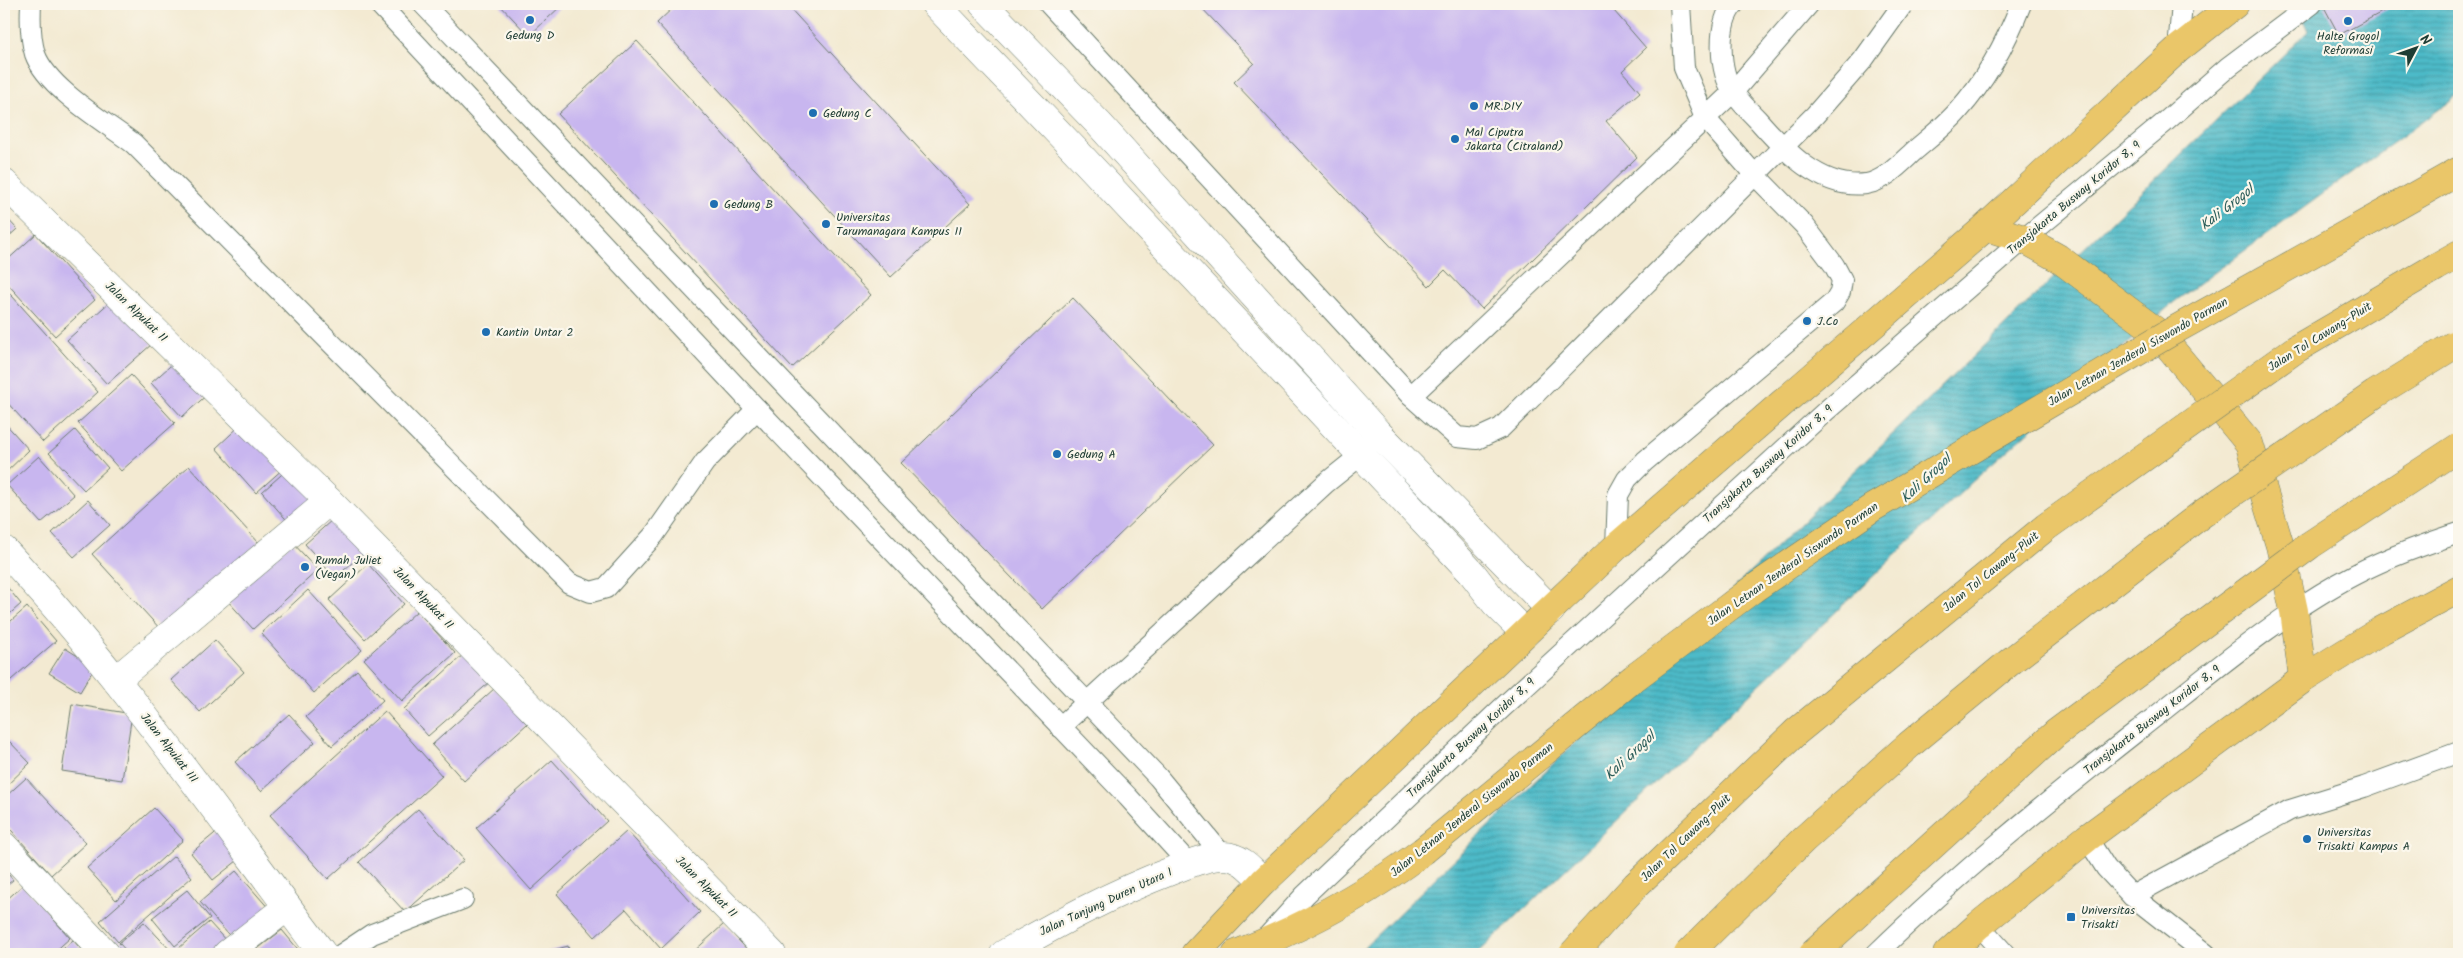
<svg xmlns="http://www.w3.org/2000/svg" width="2463" height="958" viewBox="0 0 2463 958" font-family="Kalam,sans-serif">
<defs>
<pattern id="water-rules" width="6" height="5" patternUnits="userSpaceOnUse" patternTransform="scale(1.25)"><rect width="6" height="5" fill="#4dbac8"/><path d="M0 2.5h6" fill="none" stroke="#3f98a3"/></pattern>
</defs>
<rect width="100%" height="100%" fill="#fbf7ec"/>
<filter id="ink" filterUnits="userSpaceOnUse"><feTurbulence type="fractalNoise" baseFrequency=".02" numOctaves="2"/><feDisplacementMap in="SourceGraphic" scale="10" xChannelSelector="R" yChannelSelector="G"/><feConvolveMatrix kernelMatrix="1 2 1 2 8 2 1 2 1" color-interpolation-filters="sRGB"/></filter>
<filter id="wash" filterUnits="userSpaceOnUse"><feTurbulence type="fractalNoise" baseFrequency=".0096" numOctaves="4" result="noise"/><feDisplacementMap in="SourceGraphic" scale="20" xChannelSelector="R" yChannelSelector="G"/><feGaussianBlur stdDeviation="1.12" result="paint"/><feColorMatrix in="noise" values="0 0 0 0 0 0 0 0 0 0 0 0 0 0 0 0 0 1.4 0 .05"/><feComposite in="paint" operator="in"/></filter>
<g filter="url(#wash)">
<rect width="100%" height="100%" fill="#f3ead2"/>
<path fill="url(#water-rules)" stroke="#367c7e" d="M2296 4H2459V95L2174 302 1972 482 1477 954H1357L2308 31Z"/>
<g id="blocks">
<g fill="#c8b6ef">
<path d="M499 4H563L529 36Z"/>
<path d="M677 4H786L970 204 891 277 657 23Z"/>
<path d="M1198 4H1608L1646 48 1622 71 1640 92 1606 121 1637 157 1482 309 1445 270 1429 286 1234 82 1254 63Z"/>
<path d="M2330 4H2397L2339 35 2324 7Z"/>
<path d="M637 41 871 295 792 368 558 114Z"/>
<path d="M4 215 17 229 4 241Z"/>
<path d="M36 234 95 300 55 336 4 280V263Z"/>
<path d="M4 287 98 392 43 442 4 399Z"/>
<path d="M1073 298 1213 445 1042 609 901 463Z"/>
<path d="M112 300 152 344 107 384 67 340Z"/>
<path d="M178 359 209 393 182 417 151 383Z"/>
<path d="M131 375 175 423 121 471 78 423Z"/>
<path d="M4 422 29 450 4 474Z"/>
<path d="M244 422 285 467 256 493 216 448Z"/>
<path d="M75 430 108 468 84 490 49 453Z"/>
<path d="M39 456 74 495 41 523 7 485Z"/>
<path d="M189 466 259 543 162 631 92 554Z"/>
<path d="M290 467 319 500 292 526 262 492Z"/>
<path d="M88 500 110 525 74 557 52 533Z"/>
<path d="M332 520 362 554 335 578 305 544Z"/>
<path d="M292 542 318 570 253 629 227 600Z"/>
<path d="M368 564 404 604 365 639 329 600Z"/>
<path d="M4 583 21 604 4 619Z"/>
<path d="M308 590 362 650 314 693 261 633Z"/>
<path d="M27 607 56 641 4 686V627Z"/>
<path d="M417 611 455 653 402 701 364 659Z"/>
<path d="M215 640 244 672 200 712 171 680Z"/>
<path d="M65 648 95 667 80 692 49 673Z"/>
<path d="M465 653 491 681 428 736 404 709Z"/>
<path d="M357 670 383 700 332 746 306 717Z"/>
<path d="M495 688 527 724 464 781 432 745Z"/>
<path d="M72 704 132 714 122 780 62 771Z"/>
<path d="M385 711 442 776 328 879 270 815Z"/>
<path d="M289 714 315 742 261 791 235 762Z"/>
<path d="M9 741 30 763 4 788V746Z"/>
<path d="M552 760 607 821 531 890 476 828Z"/>
<path d="M26 778 86 843 51 875 4 822V798Z"/>
<path d="M154 808 183 840 116 900 87 868Z"/>
<path d="M418 809 464 860 405 912 359 862Z"/>
<path d="M220 829 242 857 213 880 191 853Z"/>
<path d="M627 831 700 912 661 949 626 909 595 937 557 894Z"/>
<path d="M174 856 192 877 118 942 100 921Z"/>
<path d="M4 869 13 880 4 887Z"/>
<path d="M236 871 271 911 235 942 200 902Z"/>
<path d="M23 885 70 938 52 954H4V902Z"/>
<path d="M187 890 210 918 175 946 152 918Z"/>
<path d="M144 922 174 954H129L119 943Z"/>
<path d="M209 922 228 943 215 954H184L179 948Z"/>
<path d="M724 924 751 954H691Z"/>
<path d="M282 930 302 954H251Z"/>
<path d="M73 940 85 954H57Z"/>
<path d="M568 946 570 954H539Z"/>
</g>
</g>
</g>
<g filter="url(#ink)">
<use href="#blocks" fill-opacity="0" stroke="#697a6b" stroke-width="1"/>
<g fill="none" stroke-linecap="round" stroke-linejoin="round">
<g stroke="#697a6b" stroke-width="22">
<g id="lane">
<path d="M31 4C30 21 30 37 35 54 47 88 105 122 134 144L569 583 591 592 606 588 654 535 705 462 757 409"/>
<path d="M379 4 757 409 1128 797 1189 864"/>
<path d="M423 4 1158 777 1223 856"/>
<path d="M1049 4 1411 396 1457 437 1477 439 1501 428 1815 115 1863 60 1903 4"/>
<path d="M1734 4C1716 24 1719 72 1734 93 1740 102 1749 111 1757 119 1784 150 1821 190 1866 184 1884 181 1900 164 1913 152 1928 139 1945 126 1958 111 1986 80 2006 43 2021 4"/>
<path d="M2178 49 2182 4"/>
<path d="M1411 396 1733 92 1809 4"/>
<path d="M1616 547 1618 495 1627 479 1645 461 1834 302 1840 292 1842 280 1834 265 1804 225 1754 174 1705 118 1684 68 1680 4"/>
<path d="M1060 727 1326 483 1361 455 1369 444"/>
<path d="M2087 838 2106 868 2132 896 2206 954"/>
<path d="M2132 896 2290 810 2364 787 2459 752"/>
<path d="M1979 925 2005 954"/>
<path d="M1266 938 1305 895 1502 708 1827 410 2024 239 2164 123 2228 67 2312 4"/>
<path d="M342 954 372 934 463 899"/>
<path d="M1876 954C1958 874 2047 802 2137 731 2204 679 2279 614 2354 575 2388 557 2423 545 2459 533"/>
</g>
</g>
<g stroke="#697a6b" stroke-width="29">
<g id="street">
<path d="M935 4 1075 150 1472 573 1495 603 1525 633"/>
<path d="M983 4 1099 124 1377 432 1551 610"/>
<path d="M4 183 329 501 772 954"/>
<path d="M4 550C122 676 219 817 323 954"/>
<path d="M117 679 329 501"/>
<path d="M4 846 106 954"/>
<path d="M227 954 287 907"/>
<path d="M1004 954C1058 923 1113 893 1171 871 1186 865 1206 856 1222 856 1240 855 1252 870 1263 882"/>
</g>
</g>
<g stroke="#697a6b" stroke-width="29">
<g id="highway">
<path d="M2397 206 2459 171"/>
<path d="M1986 227 2024 239 2058 258 2157 332 2249 443 2280 546 2294 611 2303 679"/>
<path d="M2436 267 2459 254"/>
<path d="M1195 954 1263 882 1616 547 1986 227 2178 49 2235 4"/>
<path d="M1236 954C1303 928 1365 895 1423 851"/>
<path d="M1947 954 1979 925 2087 838 2303 679 2382 630 2459 589"/>
</g>
</g>
<use href="#lane" stroke="#fff" stroke-width="20"/>
<use href="#street" stroke="#fff" stroke-width="28"/>
<use href="#highway" stroke="#eac669" stroke-width="28"/>
<g stroke="#697a6b" stroke-width="29" stroke-linecap="butt">
<g id="highway-bridge">
<path d="M1423 851 1634 678 1753 589 1872 508 2171 332 2397 206"/>
<path d="M1573 954 1636 885 1796 732 2046 527 2296 349 2436 267"/>
<path d="M1688 954 1803 840 1909 745 2011 661 2202 514 2375 394 2454 345"/>
<path d="M1813 954 2056 733 2310 545 2459 447"/>
</g>
</g>
<use href="#highway-bridge" stroke="#eac669" stroke-width="28"/>
</g>
</g>
<g fill="#1f6fb2" stroke="#fbf7ec" stroke-width="2">
<circle cx="530" cy="20" r="5"/>
<circle cx="2348" cy="21" r="5"/>
<circle cx="1474" cy="106" r="5"/>
<circle cx="813" cy="113" r="5"/>
<circle cx="1455" cy="139" r="5"/>
<circle cx="714" cy="204" r="5"/>
<circle cx="826" cy="224" r="5"/>
<circle cx="1807" cy="321" r="5"/>
<circle cx="486" cy="332" r="5"/>
<circle cx="1057" cy="454" r="5"/>
<circle cx="305" cy="567" r="5"/>
<circle cx="2307" cy="839" r="5"/>
<rect x="2066" y="912" width="10" height="10" rx="2.5"/>
</g>
<g text-anchor="middle" dominant-baseline="central" stroke-width="4.5" stroke-linejoin="round" paint-order="stroke">
<g font-size="12" fill="#1f3d34" stroke="#fbf7ec" text-anchor="start">
<text x="530" y="35" text-anchor="middle">Gedung D</text>
<text x="2348" y="36" text-anchor="middle">Halte Grogol<tspan x="2348" dy="14">Reformasi</tspan></text>
<text x="1484" y="106">MR.DIY</text>
<text x="823" y="113">Gedung C</text>
<text x="1465" y="132">Mal Ciputra<tspan x="1465" dy="14">Jakarta (Citraland)</tspan></text>
<text x="724" y="204">Gedung B</text>
<text x="836" y="217">Universitas<tspan x="836" dy="14">Tarumanagara Kampus II</tspan></text>
<text x="1817" y="321">J.Co</text>
<text x="496" y="332">Kantin Untar 2</text>
<text x="1067" y="454">Gedung A</text>
<text x="315" y="560">Rumah Juliet<tspan x="315" dy="14">(Vegan)</tspan></text>
<text x="2317" y="832">Universitas<tspan x="2317" dy="14">Trisakti Kampus A</tspan></text>
<text x="2081" y="910">Universitas<tspan x="2081" dy="14">Trisakti</tspan></text>
</g>
<g font-size="12" fill="#1f3d34" stroke="#fbf7ec">
<text transform="translate(2074 198) rotate(-40)">Transjakarta Busway Koridor 8, 9</text>
<text transform="translate(136 312) rotate(44)">Jalan Alpukat II</text>
<text transform="translate(2320 337) rotate(-32)">Jalan Tol Cawang–Pluit</text>
<text transform="translate(2138 352) rotate(-30)">Jalan Letnan Jenderal Siswondo Parman</text>
<text transform="translate(1768 464) rotate(-42)">Transjakarta Busway Koridor 8, 9</text>
<text transform="translate(1793 564) rotate(-35)">Jalan Letnan Jenderal Siswondo Parman</text>
<text transform="translate(1991 572) rotate(-39)">Jalan Tol Cawang–Pluit</text>
<text transform="translate(423 598) rotate(46)">Jalan Alpukat II</text>
<text transform="translate(2152 720) rotate(-38)">Transjakarta Busway Koridor 8, 9</text>
<text transform="translate(1471 738) rotate(-43)">Transjakarta Busway Koridor 8, 9</text>
<text transform="translate(169 748) rotate(52)">Jalan Alpukat III</text>
<text transform="translate(1472 810) rotate(-39)">Jalan Letnan Jenderal Siswondo Parman</text>
<text transform="translate(1686 838) rotate(-44)">Jalan Tol Cawang–Pluit</text>
<text transform="translate(706 887) rotate(45)">Jalan Alpukat II</text>
<text transform="translate(1106 902) rotate(-25)">Jalan Tanjung Duren Utara I</text>
</g>
<g font-size="14" font-style="italic" fill="#2a5c59" stroke="#fbf7ec">
<text transform="translate(2227 208) rotate(-38)">Kali Grogol</text>
<text transform="translate(1926 479) rotate(-43)">Kali Grogol</text>
<text transform="translate(1630 756) rotate(-43)">Kali Grogol</text>
</g>
</g>
<rect width="2463" height="958" fill="none" stroke="#fbf7ec" stroke-width="20"/>
<g transform="translate(2416 48) rotate(49)" stroke="#fbf7ec" stroke-width="4" paint-order="stroke">
<path d="M0-4L9 19L0 12L-9 19Z" fill="#1f3d34"/>
<text y="-8" font-size="14" font-weight="bold" text-anchor="middle" fill="#1f3d34">N</text>
</g>
</svg>
